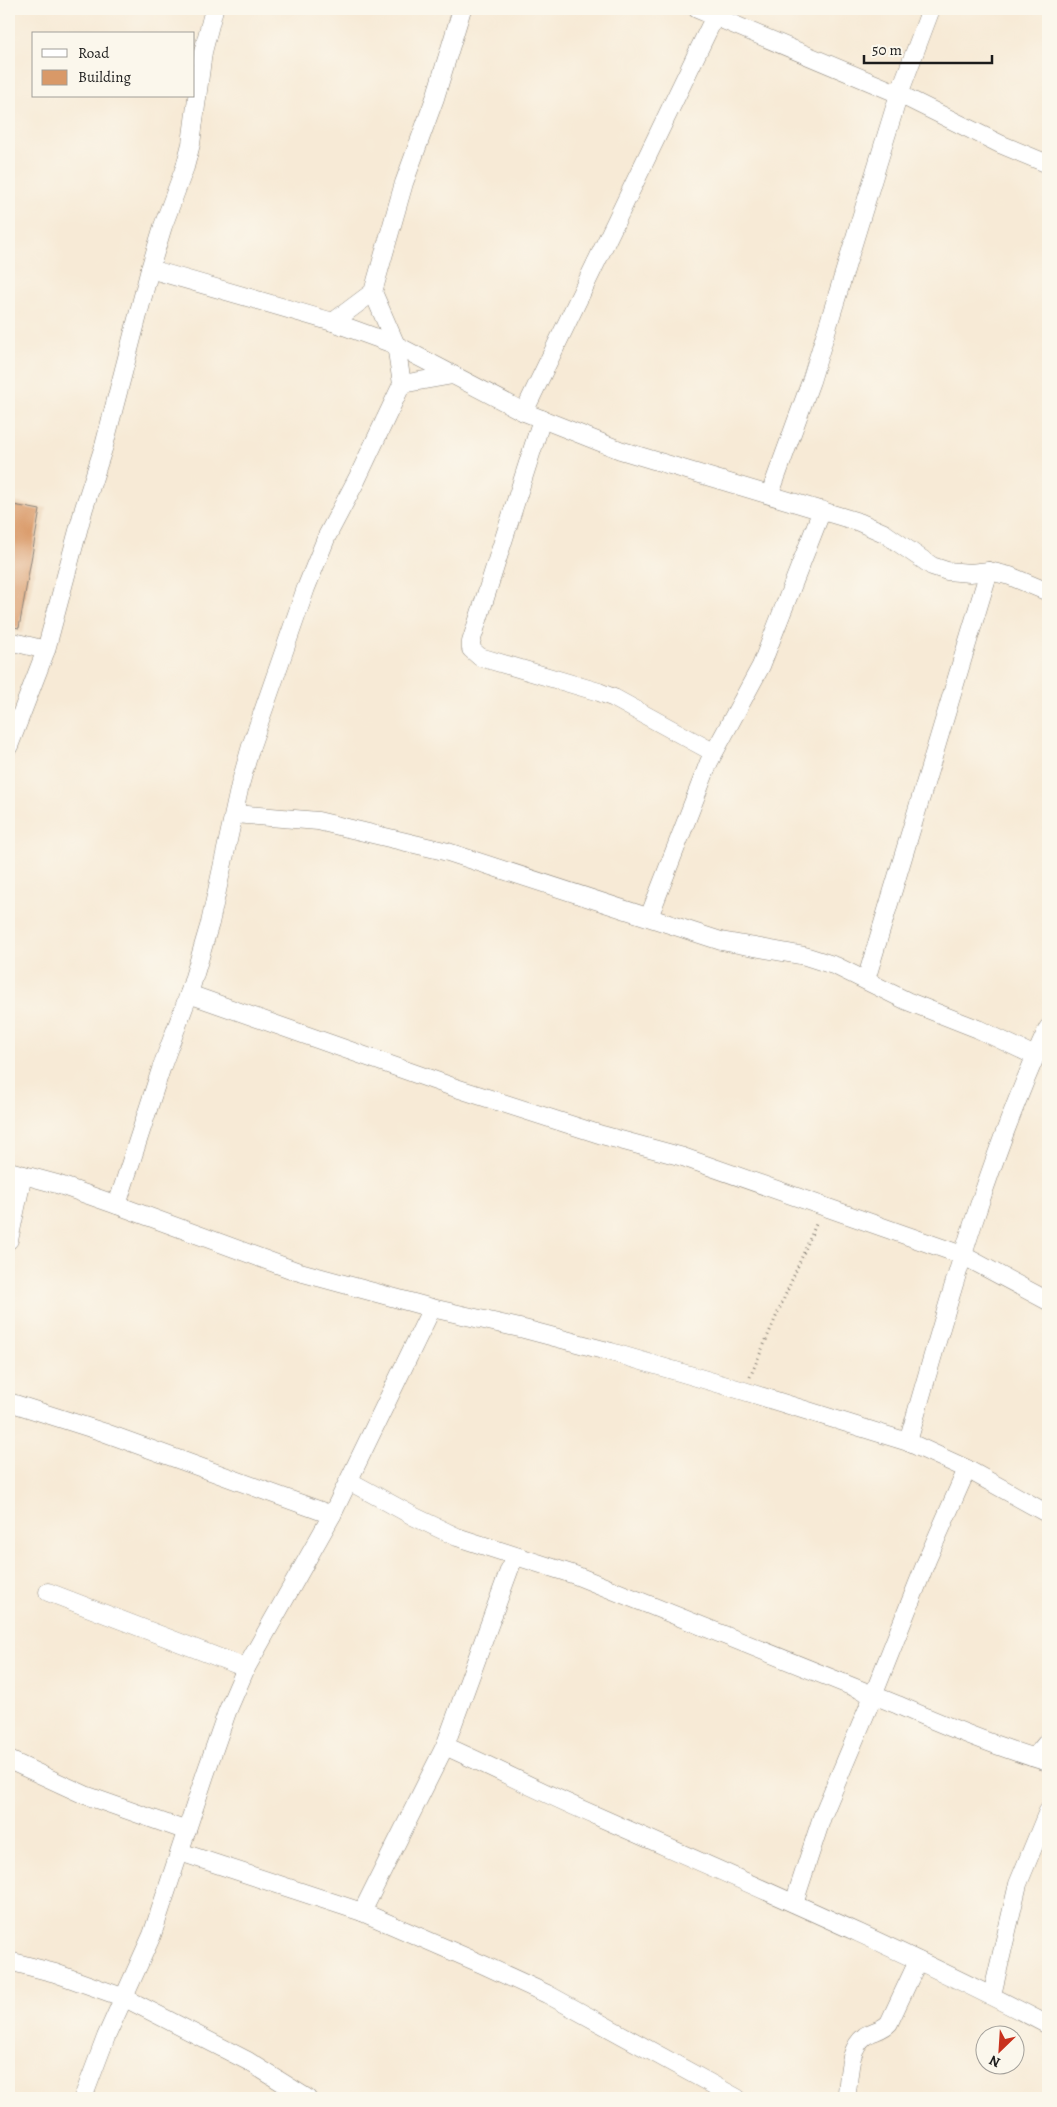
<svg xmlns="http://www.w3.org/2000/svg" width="1057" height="2107" viewBox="0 0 1057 2107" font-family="Alegreya,serif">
<rect width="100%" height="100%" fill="#fbf7ec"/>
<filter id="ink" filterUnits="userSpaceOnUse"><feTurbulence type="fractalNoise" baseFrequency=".02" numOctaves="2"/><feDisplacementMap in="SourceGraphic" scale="10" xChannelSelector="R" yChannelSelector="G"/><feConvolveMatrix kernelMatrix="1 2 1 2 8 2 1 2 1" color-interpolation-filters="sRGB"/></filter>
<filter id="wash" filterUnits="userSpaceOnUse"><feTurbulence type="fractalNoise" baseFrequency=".0096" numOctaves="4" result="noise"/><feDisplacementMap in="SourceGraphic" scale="20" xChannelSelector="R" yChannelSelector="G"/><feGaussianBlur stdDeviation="1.12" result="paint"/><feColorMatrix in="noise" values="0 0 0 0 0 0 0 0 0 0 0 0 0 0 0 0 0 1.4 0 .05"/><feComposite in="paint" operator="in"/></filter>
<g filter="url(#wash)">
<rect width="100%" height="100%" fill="#f7ead6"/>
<path fill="#eed7bb" d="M9 501 46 508 23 633 9 631Z"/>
<g id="blocks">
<path fill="#d99968" d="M9 504 40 510 19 628 9 626Z"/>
</g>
</g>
<g filter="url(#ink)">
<use href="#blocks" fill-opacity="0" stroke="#8a8379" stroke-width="1"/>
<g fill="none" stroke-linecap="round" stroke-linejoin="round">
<g stroke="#8a8379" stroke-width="19">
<g id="street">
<path d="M697 9 899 94 1000 144 1048 164"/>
<path d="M150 269 333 322 396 345 524 412 620 450 859 522 884 533 932 566 947 571 970 573 989 571 1010 576 1048 592"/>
<path d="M333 322 373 292 404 183 435 98 462 9"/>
<path d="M402 384 453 375"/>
<path d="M524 412 715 16"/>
<path d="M542 419 471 642V649L480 657 599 692 614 698 713 752"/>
<path d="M770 494 811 381 899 94 931 9"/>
<path d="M9 641 46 650"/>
<path d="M9 746 46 650 84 508 104 446 150 269 163 226 185 167 191 144 203 52 214 9"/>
<path d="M235 814 318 821 448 852 721 941 805 956 836 966 907 1001 978 1029 1035 1056"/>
<path d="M649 917 709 762 761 666 822 510"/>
<path d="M866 980 989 571"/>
<path d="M189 994 453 1087 602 1135 683 1157 962 1255 1048 1301"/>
<path d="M9 1171 57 1184 117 1205 296 1271 432 1308 524 1329 611 1352 744 1391 908 1442 967 1469 1048 1514"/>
<path d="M117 1205 162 1066 189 994 210 923 240 785 251 746 306 588 327 536 357 479 402 384 396 345 373 292"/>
<path d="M9 1240 23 1175"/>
<path d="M9 1402 103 1432 332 1515"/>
<path d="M908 1442C948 1302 987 1161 1048 1028"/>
<path d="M349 1481 415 1517 457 1537 575 1575 898 1705C948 1727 996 1747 1048 1762"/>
<path d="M48 1592 246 1668"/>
<path d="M445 1746C497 1769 547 1795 599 1817 750 1884 902 1949 1048 2025"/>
<path d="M1032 1757 1040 1751 1048 1741"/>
<path d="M9 1760 85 1795 187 1831"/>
<path d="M180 1852 362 1912 484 1965 547 1994 737 2098"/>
<path d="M794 1903 822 1817 873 1696 927 1560 967 1469"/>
<path d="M362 1912 445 1746 514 1557"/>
<path d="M9 1961 55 1973 125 1998 248 2061 307 2098"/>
<path d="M992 1995 1018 1884 1048 1811"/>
<path d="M83 2098 106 2037 152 1935 205 1775 227 1712 246 1668 332 1515 432 1308"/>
<path d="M846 2098C850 2078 847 2050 865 2036 873 2031 883 2030 889 2023L918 1961"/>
</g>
</g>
<path stroke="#8a8379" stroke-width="3" stroke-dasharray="1 4" stroke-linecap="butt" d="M750 1377 817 1222"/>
<use href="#street" stroke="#fff" stroke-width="18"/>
</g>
</g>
<rect width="1057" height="2107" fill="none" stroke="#fbf7ec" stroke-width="30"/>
<rect x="32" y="32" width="162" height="65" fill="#fbf7ec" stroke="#a29f99"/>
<rect x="42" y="49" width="25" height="8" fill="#ffffff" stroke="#a29f99"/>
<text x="78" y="58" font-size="15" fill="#1c1c1c">Road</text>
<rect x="42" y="70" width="25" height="15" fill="#d99968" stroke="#a29f99"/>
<text x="78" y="82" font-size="15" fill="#1c1c1c">Building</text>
<g transform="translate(1000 2050) rotate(205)"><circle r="24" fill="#fbf7ec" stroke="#a29f99"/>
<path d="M0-4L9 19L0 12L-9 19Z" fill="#c8321e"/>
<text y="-8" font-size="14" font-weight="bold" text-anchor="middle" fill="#1c1c1c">N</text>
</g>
<path d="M864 55v8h128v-8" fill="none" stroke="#1c1c1c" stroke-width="2.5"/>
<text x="872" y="55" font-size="15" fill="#1c1c1c" stroke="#fbf7ec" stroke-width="4" paint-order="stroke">50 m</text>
</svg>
